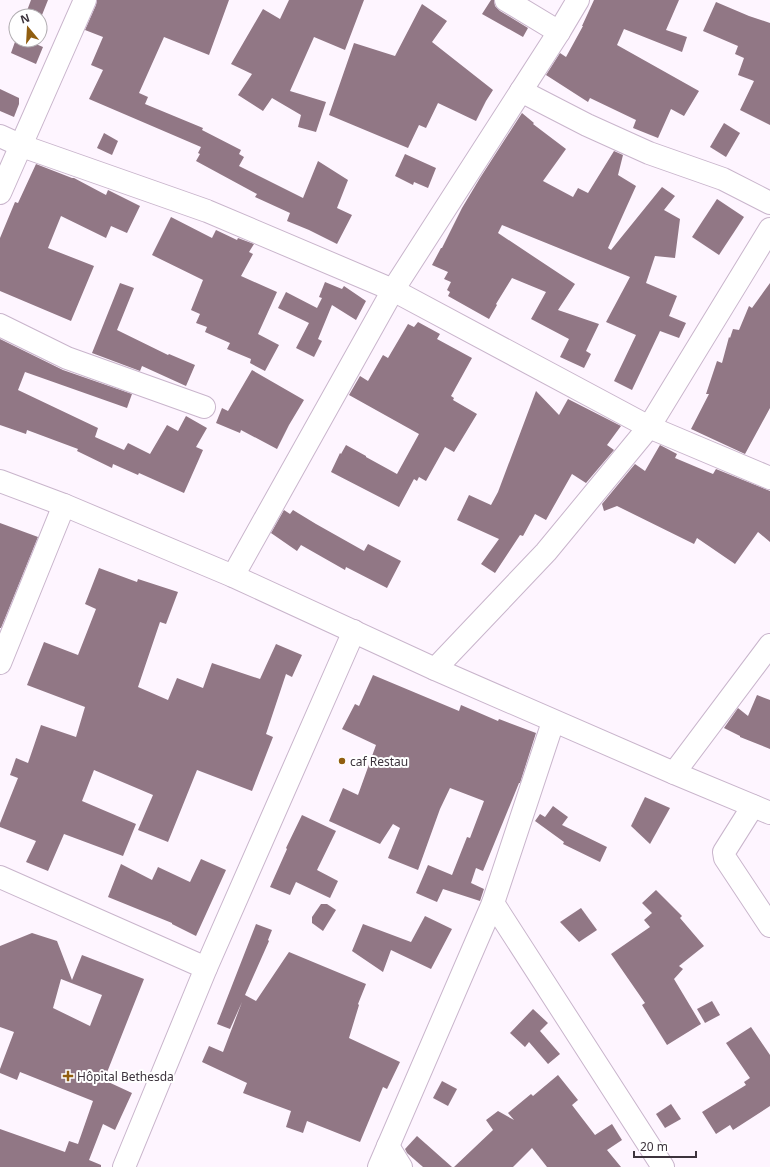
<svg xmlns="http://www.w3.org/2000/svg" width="770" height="1167" viewBox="0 0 770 1167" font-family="'Noto Sans',sans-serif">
<rect width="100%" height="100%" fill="#fef5ff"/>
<g fill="#917785" fill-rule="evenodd">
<path d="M31 0H48L40 20V16H25Z"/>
<path d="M97 0H229L209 55 164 37 139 93 148 97 145 104 203 128 202 130 241 150 239 154 244 157 239 166 303 198 318 161 348 180 337 208 352 215 337 244 309 230 287 221 290 213 255 197 257 194 196 161 200 154 198 153 201 147 89 99 103 70 91 65 103 37 85 30 96 5Z"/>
<path d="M289 0H364L345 50 314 37 290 91 326 102 316 132 298 127 301 115 272 98 263 111 238 95 252 74 231 64 263 9 280 19Z"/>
<path d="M491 0H494L495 6 500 11 528 28 523 37 482 14Z"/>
<path d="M594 0H679L666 30 687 37 682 52 624 29 617 45 699 91 684 116 671 109 658 138 633 128 636 120 590 98 588 102 546 75 560 53 566 57 583 26H582Z"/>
<path d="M716 2 749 16 770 23V125L740 110 754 81 738 75 744 58 735 54 738 46 703 31Z"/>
<path d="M422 4 447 21 432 42 493 90 486 101 476 121 438 103 426 128 419 125 408 148 329 115 354 43 395 56Z"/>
<path d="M16 39 32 40 31 42 43 47 36 64 11 53Z"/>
<path d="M0 89 19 98V104L14 117 0 111Z"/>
<path d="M522 113 534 123 533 124 566 149 543 181 573 197 578 188 588 193 614 151 623 155 618 175 636 186 608 248 611 250 662 187 675 196 664 210 680 219 675 258 655 256 646 283 677 296 669 316 686 323 679 338 660 331 632 390 614 381 636 335 606 322 630 277 502 225 498 233 575 284 558 310 599 324 586 351 591 354 584 368 560 357 569 339 531 319 546 292 512 278 496 304 497 305 489 319 448 296 450 292 447 290 451 282 444 279 448 272 432 265 441 248H442L462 208 480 178Z"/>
<path d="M724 123 740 133 726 157 710 147Z"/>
<path d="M104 133 118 141 112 155 97 148Z"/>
<path d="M405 154 436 168 428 188 414 182 413 185 395 176Z"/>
<path d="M36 164 72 178H74L106 195 108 190 140 206 127 233 111 226 106 238 61 216 48 248 94 266 71 321 0 291V238L15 202 18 203Z"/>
<path d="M717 199 744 217 719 255 692 237Z"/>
<path d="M171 217 212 238 216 230 237 240 238 238 254 244 249 252 253 254 241 276 277 292 258 334 279 345 265 371 250 363 251 359 227 349 230 343 205 332 207 327 196 323 200 314 191 310 203 280 152 255Z"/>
<path d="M325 282 342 289 344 286 366 301 356 320 332 305 318 339 322 341 314 357 296 348 309 323 278 308 286 292 317 308 322 298 319 297Z"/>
<path d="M120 283 134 288 117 330 168 355 169 354 195 365 186 386 142 366 140 371 92 353Z"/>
<path d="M770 283V408L745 454 691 429 709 394H706L717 361 722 363 729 337 730 338 733 329 739 330 749 306 752 308Z"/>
<path d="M418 322 440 334 437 339 472 358 451 396 454 398 453 400 477 414 454 452 445 447 426 481 419 477 417 481 414 479 399 507 331 472 340 453 341 454 346 445 366 456V457L397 474 419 434 349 395 360 376 368 381 383 355 388 358 408 324 414 327Z"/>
<path d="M0 339 63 370 132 394 127 408 25 372 18 390 98 428 95 437 124 450 128 443 150 454 167 425 178 431 186 416 207 428 196 447 203 450 184 493 139 473 138 475 113 464 112 468 77 451 78 449 27 430 26 434 0 425Z"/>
<path d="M252 370 304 400 289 425 277 449 241 430 240 433 216 423 222 408 228 411Z"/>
<path d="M536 391 559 415 568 399 621 426 607 445 614 450 586 483 572 474 546 520 535 514 523 536 520 535 495 573 481 564 499 539 457 520 469 495 491 505 498 492Z"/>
<path d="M660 445 677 454 675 458 713 474 716 469 770 491V542L758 532 735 564 697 538 694 544 617 506 604 511 602 504 635 464 645 471Z"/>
<path d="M284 510 290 514 293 510 316 524 364 551 368 544 401 561 387 588 346 567 345 570 301 545 297 551 271 533Z"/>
<path d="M0 523 38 537 1 628H0Z"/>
<path d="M99 568 137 582 138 579 178 592 166 624 160 622 138 687 168 700 177 678 203 688 212 663 260 679 276 644 302 655 292 677 286 674 266 734 273 737 252 791 197 770 168 842 138 830 153 795 94 770 82 801 136 824 123 856 64 834 48 871 26 862 36 841 0 827V823L18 778 10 775 16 758 28 763 41 725 76 737 85 707 27 685 44 642 78 655 96 609 85 604Z"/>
<path d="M373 675 459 711 461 705 498 721 499 719 536 733 520 783H519L483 871 476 868 471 883 484 889 480 901 443 889 437 902 416 893 428 865 452 875 467 837 470 838 484 801 450 788 440 809 418 870 388 858 400 828 393 824 380 844 329 821 343 788 358 795 376 745 342 729 355 704 359 706Z"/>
<path d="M757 695 770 700V749L740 737V736L724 728 738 708 748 716Z"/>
<path d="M645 797 670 808 650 844 631 826Z"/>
<path d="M553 806 568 817 562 825 607 847 600 862 563 844 564 842 535 821 540 814 545 817Z"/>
<path d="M302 815 336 831 317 870 338 881 330 898 296 882 290 895 270 887 287 849 286 848Z"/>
<path d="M201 859 226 870 196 936 172 924V923L108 897 121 864 152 880 158 867 190 882Z"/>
<path d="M656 890 682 916 680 918 704 946 679 966 683 969 674 979 701 1024 667 1045 642 1005 645 1003 611 954 650 927 644 920 652 913 642 903Z"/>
<path d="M321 904H327L336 910 323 931 312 923V917Z"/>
<path d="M581 908 597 930 579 942 560 922Z"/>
<path d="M425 916 452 929 431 969 391 950 383 972 352 951 363 924 411 942Z"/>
<path d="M256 924 272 930 268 940 269 941 245 995 256 1001 289 952 366 984 358 1004 359 1005 349 1038 400 1062 387 1089 383 1087 360 1142 307 1121 303 1133 286 1127 291 1111 243 1093 247 1083 202 1062 209 1046 223 1052 242 1002 230 1029 217 1024Z"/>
<path d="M32 933 57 941 72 980 82 955 144 979 104 1080 132 1093 115 1130 103 1124 89 1160 101 1165V1167H0V1129L65 1152 69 1141 78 1144 93 1101 20 1072 17 1080 0 1073V1069L14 1032 0 1027V946ZM61 979 102 995 90 1026 53 1008Z"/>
<path d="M712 1001 720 1015 705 1023 697 1009Z"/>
<path d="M533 1009 548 1023 540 1031 560 1054 548 1064 529 1042 525 1047 510 1033Z"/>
<path d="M751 1027 770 1055V1106L733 1130 730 1125 716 1134 702 1112 746 1085 744 1082 750 1078 726 1043Z"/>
<path d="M558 1075 578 1100 572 1105 595 1135 612 1124 622 1140 607 1150 621 1167H547L532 1148 513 1167H454L493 1130 486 1120 498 1111 514 1120 508 1113 531 1094 533 1096Z"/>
<path d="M442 1081 457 1089 448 1106 433 1098Z"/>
<path d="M671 1104 681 1119 665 1128 656 1114Z"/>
<path d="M417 1136 452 1167H423L407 1153 405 1149Z"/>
</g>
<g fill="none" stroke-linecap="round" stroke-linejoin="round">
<g stroke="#c9b5cc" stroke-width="24">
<g id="minor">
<path d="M506 0 559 32"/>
<path d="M521 91 587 125 649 153 723 179 770 203"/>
<path d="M0 136 22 146 207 211 393 290 649 427 770 478"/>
<path d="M0 193 85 0"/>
<path d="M0 325 67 358 204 407"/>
<path d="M233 576 393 290 559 32 578 0"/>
<path d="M0 663 64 505"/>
<path d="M435 669 546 552 649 427 770 229"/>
<path d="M674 773 770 645"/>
<path d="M753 806 724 852 725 858 770 926"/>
<path d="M0 877 206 968"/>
<path d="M493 903 663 1167"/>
<path d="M388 1146 401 1167"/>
<path d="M124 1167 206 968 354 631"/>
<path d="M379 1167 493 903 553 722"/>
</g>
</g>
<g stroke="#c9b5cc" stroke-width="24">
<path id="highway" d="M0 481 64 505 233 576 435 669 674 773 770 813"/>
</g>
<use href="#minor" stroke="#fff" stroke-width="22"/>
<use href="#highway" stroke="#fff" stroke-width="22"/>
</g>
<g fill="#915e10" stroke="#fff" stroke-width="1.5">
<circle cx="342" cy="761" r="4"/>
<path d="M66 1070h4v4h4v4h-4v4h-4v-4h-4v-4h4z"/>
</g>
<g text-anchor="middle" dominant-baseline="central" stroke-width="4" stroke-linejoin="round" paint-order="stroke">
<g font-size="12" fill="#3c333c" stroke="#fff" text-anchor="start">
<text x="350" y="761">caf Restau</text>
<text x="77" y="1076">Hôpital Bethesda</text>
</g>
</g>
<g transform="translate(28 28) rotate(342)"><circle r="19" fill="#ffffff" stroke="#b1adb1"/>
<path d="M0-3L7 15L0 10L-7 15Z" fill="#915e10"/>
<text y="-6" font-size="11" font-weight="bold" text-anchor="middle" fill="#3c333c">N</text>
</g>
<path d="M634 1151v6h62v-6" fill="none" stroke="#3c333c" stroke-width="2"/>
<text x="640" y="1151" font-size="12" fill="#3c333c" stroke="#ffffff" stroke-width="3" paint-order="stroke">20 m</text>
</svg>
